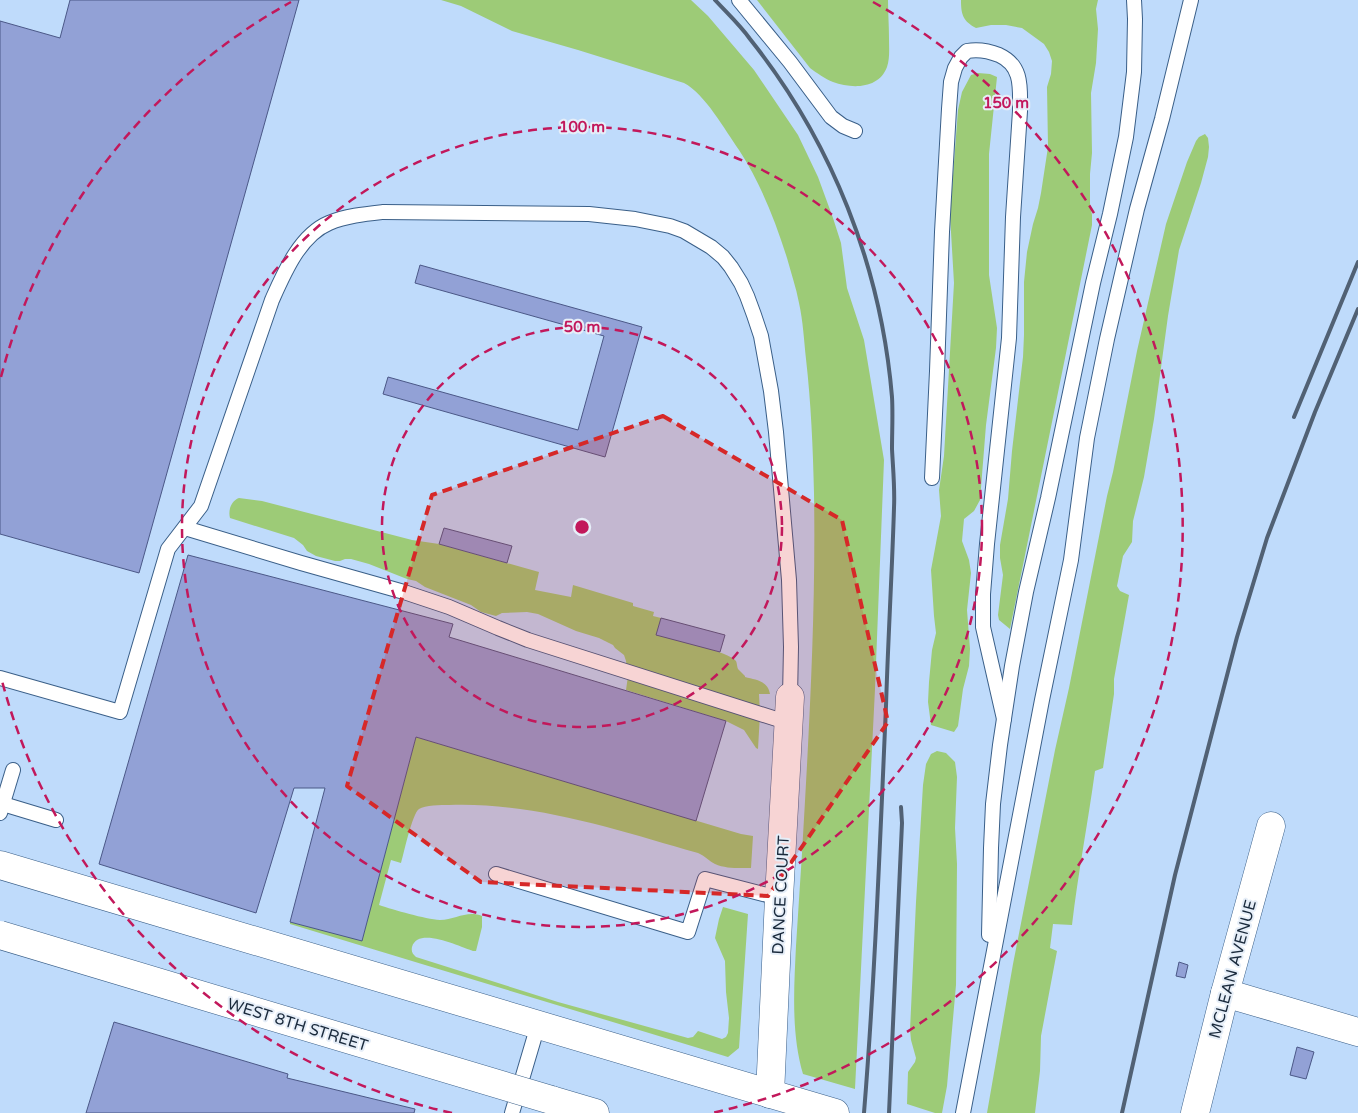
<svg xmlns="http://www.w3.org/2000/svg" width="1358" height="1113" viewBox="0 0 1358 1113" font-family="'Varela Round',sans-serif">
	<rect width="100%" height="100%" fill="#d1e2f5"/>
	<rect fill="#bfdbfb" x="0" y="0" width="1358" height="1113"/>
	<g fill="#9dcb77">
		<path d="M 441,0 L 691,0 L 708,16 L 754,70 L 798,135 L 818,177 L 833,218 L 841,243 L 847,288 L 864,340 L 884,460 L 875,689 L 855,1089 L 803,1074 C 791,1033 794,988 796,946 C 798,915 800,884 802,853 C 809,733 816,613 814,493 C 813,448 811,403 806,359 C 804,340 803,321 799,303 C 796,287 791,273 787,258 C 775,220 761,184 739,150 C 725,130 705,94 684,83 L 578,50 L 512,31 L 461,6 Z"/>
		<path d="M 757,0 L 888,0 C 888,13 889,26 889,39 C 889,48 890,58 887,67 C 879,89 852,89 833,82 C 825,79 817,73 810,68 Z"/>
		<path d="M 961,0 L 1098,0 L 1096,9 L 1098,29 L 1096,63 L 1091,93 L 1092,153 L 1090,174 L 1090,204 L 1092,215 L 1092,225 L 1010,629 L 999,620 L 998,615 L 1003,575 L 1000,558 L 1000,545 L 1008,499 L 1012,451 L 1023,357 L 1024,335 L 1024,282 L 1027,252 L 1033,224 L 1038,208 L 1041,193 L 1048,147 L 1047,87 L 1051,74 L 1052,61 L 1049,52 L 1044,44 L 1022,28 L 1006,25 L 991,25 L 976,28 C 963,21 961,15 961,0 Z"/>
		<path d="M 978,73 L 990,74 L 997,77 L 989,154 L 989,275 L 997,328 L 996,348 L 986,425 L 980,500 L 974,511 L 964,519 L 962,541 L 969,560 L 971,573 L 967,610 L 970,649 L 969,666 L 963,689 L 958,726 L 954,732 L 931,725 L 928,702 L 929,682 L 932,650 L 936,633 L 934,616 L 931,570 L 941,516 L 939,490 L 944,456 L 954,283 L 950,215 L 958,110 L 962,92 L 971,75 Z"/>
		<path d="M 1205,134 L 1208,138 L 1209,147 L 1208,157 L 1201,183 L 1179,250 L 1168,316 L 1154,419 L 1144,477 L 1133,521 L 1132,542 L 1123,556 L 1117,586 L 1120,591 L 1129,595 L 1114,679 L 1114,694 L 1103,768 L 1095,771 C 1088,822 1078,874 1072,925 L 1053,924 L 1050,948 L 1057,951 L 1041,1036 L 1040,1071 L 1035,1113 L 987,1113 L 1013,964 L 1055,750 L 1069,688 L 1107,496 L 1113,472 L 1137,351 L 1166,224 L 1187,162 L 1196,141 L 1199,137 Z"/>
		<path d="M 239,498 L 262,501 L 412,540 L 439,544 L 539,572 L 535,590 L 571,597 L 573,585 L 633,603 L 633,606 L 654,612 L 653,616 L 661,618 L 657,635 C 670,638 730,652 736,661 C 737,663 737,667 738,669 L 745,676 L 745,677 C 757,680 768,681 770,694 L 759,694 L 760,714 L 758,749 L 756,748 L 744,730 L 726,721 L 626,690 L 628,676 L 626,661 L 624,655 L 615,648 L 613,645 L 599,638 L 576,631 L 538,614 L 527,612 L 502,613 L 496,616 L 481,612 L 471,605 L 425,587 L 416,581 L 407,579 L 369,564 L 351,559 L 345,559 L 340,561 L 335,561 L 316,556 L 307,551 L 303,545 L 294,538 L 230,518 C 228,510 231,501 239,498 Z"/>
		<path d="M 416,737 L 741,834 L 753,836 L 751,868 C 740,868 726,869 715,864 C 709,861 705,856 698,853 C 617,830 535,802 449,805 C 441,805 425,805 419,809 C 412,814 404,853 401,863 L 391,860 L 379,905 C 394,910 425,919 440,920 C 455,920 467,910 482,916 L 482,927 L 476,951 L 473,951 C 460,947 418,926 412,947 C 411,952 413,954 416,957 L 558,1002 L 688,1038 L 693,1037 L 698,1031 L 722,1039 L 726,1037 L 728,1033 L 729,1018 L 726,992 L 725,961 L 715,938 L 719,919 L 723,907 L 748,914 L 739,1048 L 728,1057 L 290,924 L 290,922 L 362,940 Z"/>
		<path d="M 937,751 L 946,753 L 955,762 L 957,777 L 955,828 L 957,864 L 956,985 L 947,1086 L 942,1113 L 935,1113 L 907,1104 L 908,1072 L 915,1062 L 916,1058 L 911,1040 L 910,1030 L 916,902 L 923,785 L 926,764 L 931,754 Z"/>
	</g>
	<g fill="#92a1d6" stroke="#4b5887">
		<path d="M 70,0 L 299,0 L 139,573 L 0,534 L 0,21 L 60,38 Z"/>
		<path d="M 420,265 L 642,327 L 605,457 L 383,394 L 388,377 L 578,430 L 604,336 L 415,283 Z"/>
		<path d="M 444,528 L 512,546 L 507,563 L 439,544 Z"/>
		<path d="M 188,555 L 453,624 L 449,637 L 726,721 L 696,821 L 416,737 L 362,941 L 290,922 L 325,788 L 294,788 L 256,913 L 99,864 Z"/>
		<path d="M 661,618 L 725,635 L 720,652 L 656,635 Z"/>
		<path d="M 1179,962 L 1188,965 L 1185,978 L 1176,976 Z"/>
		<path d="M 114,1022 L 288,1074 L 287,1078 L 415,1109 L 414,1113 L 86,1113 Z"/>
		<path d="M 1297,1047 L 1314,1052 L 1306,1079 L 1290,1075 Z"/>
	</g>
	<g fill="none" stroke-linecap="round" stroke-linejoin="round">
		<defs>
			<g id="lane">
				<path d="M 739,0 L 790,62 L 831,117 L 843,126 L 855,131"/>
				<path d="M 932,478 L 937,371 L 942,232 L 949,109 L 951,82 L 955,68 L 961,57 L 967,51 C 978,49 989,51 999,55 C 1023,66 1020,88 1020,111 L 1013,217 L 1009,338 L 987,544 L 983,594 L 983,627 L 1004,719"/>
				<path d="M 185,528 L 301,563 L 404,592 L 449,607 L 498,628 L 528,640 L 789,723"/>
				<path d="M 0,678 L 120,712 L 168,549 L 201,506 L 272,300 C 284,273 300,235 329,223 C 346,216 365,214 383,212 L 589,214 L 635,219 L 670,226 L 684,231 L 711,247 L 723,257 L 731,267 L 741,283 L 747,296 L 754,315 L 761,336 L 771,391 L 776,432 L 789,580 L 791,647 L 790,697"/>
				<path d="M 3,804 L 56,820"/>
				<path d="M 0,813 L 13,770"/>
				<path d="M 496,874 L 688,932 L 705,879 L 779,898"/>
				<path d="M 989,935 L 991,848 L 993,804 L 1000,745 L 1012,666 L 1026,592 L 1048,498 L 1093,283 L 1110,214 L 1126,137 L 1134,72 L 1135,19 L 1134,0"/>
				<path d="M 512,1113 L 538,1025"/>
				<path d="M 963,1113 L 1042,700 L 1071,560 L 1087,438 L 1107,339 L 1137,209 L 1162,119 L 1191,0"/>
			</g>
			<g id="street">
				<path d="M 0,865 L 835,1113"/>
				<path d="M 1225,993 L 1358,1032"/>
				<path d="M 770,1094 L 779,898 L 790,697"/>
				<path d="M 1195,1113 L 1225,993 L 1271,826"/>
			</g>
			<path id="secondary" d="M 551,1100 L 595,1113"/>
		</defs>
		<use href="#lane" stroke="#3a5f88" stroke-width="16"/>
		<use href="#street" stroke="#3a5f88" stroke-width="29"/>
		<use href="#secondary" stroke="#3a5f88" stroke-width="29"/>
		<use href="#lane" stroke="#fff" stroke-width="14"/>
		<use href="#street" stroke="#fff" stroke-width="28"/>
		<use href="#secondary" stroke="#fff" stroke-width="28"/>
		<g stroke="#516174" stroke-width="4">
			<path d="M 715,0 C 727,13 740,25 750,39 C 832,142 881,266 892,397 C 893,414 892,432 892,449 C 893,469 895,488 894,508 C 892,574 888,640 886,706 C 880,841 875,977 864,1113"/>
			<path d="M 1294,417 L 1358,262"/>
			<path d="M 889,1113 L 902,823 L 901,807"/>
			<path d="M 1122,1113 L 1175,875 L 1237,637 L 1267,538 L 1315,412 L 1358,309"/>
		</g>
		<defs>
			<path id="secondary-bridge" d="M 0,935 L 551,1100"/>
		</defs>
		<use href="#secondary-bridge" stroke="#3a5f88" stroke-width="29" stroke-linecap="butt"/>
		<use href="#secondary-bridge" stroke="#fff" stroke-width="28"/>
	</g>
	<path fill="#d62828" fill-opacity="0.2" stroke="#d62828" stroke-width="4" stroke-dasharray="10 6" stroke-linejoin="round" d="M 663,416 L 842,520 L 888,722 L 768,896 L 481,882 L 347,786 L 432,495 Z"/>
	<g fill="none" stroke="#c2185b" stroke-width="2.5" stroke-dasharray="9 6">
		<circle cx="582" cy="527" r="200"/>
		<circle cx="582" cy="527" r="400"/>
		<path d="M452 1113A600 600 0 0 1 1 677M1 377A600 600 0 0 1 291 2M873 2A600 600 0 0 1 712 1113"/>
	</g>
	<g text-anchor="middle" stroke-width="4" stroke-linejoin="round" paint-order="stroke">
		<g font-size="16" fill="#1a2a3c" stroke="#e6eef8">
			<text transform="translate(780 895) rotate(-87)" y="6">DANCE COURT</text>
			<text transform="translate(1232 969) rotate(-75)" y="6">MCLEAN AVENUE</text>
			<text transform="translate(298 1024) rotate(17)" y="6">WEST 8TH STREET</text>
		</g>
	</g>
	<circle cx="582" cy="527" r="8" fill="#c2185b" stroke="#e6eef8" stroke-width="2.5"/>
	<g font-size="15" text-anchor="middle" font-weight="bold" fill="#c2185b" stroke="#e6eef8" stroke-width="4" stroke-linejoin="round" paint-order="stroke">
		<text x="1006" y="108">150 m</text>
		<text x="582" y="132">100 m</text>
		<text x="582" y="332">50 m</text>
	</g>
</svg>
